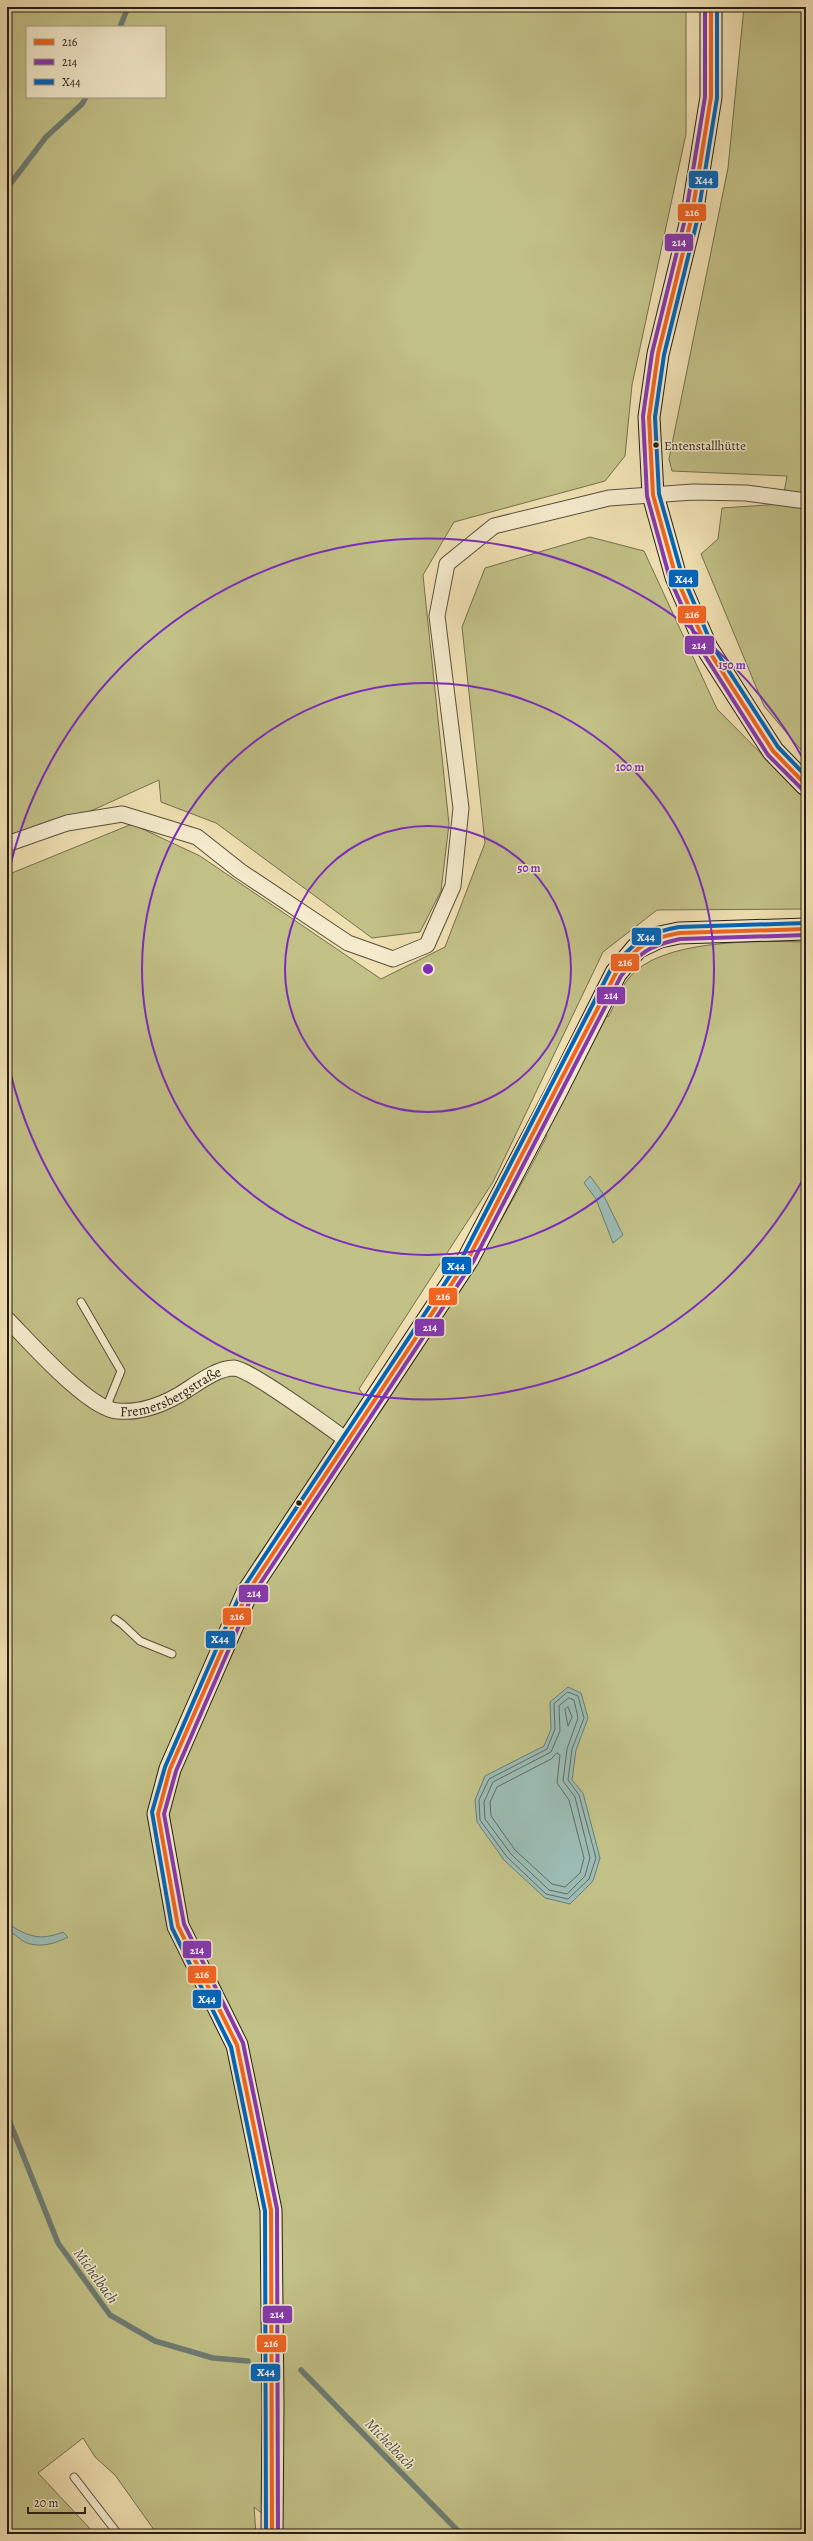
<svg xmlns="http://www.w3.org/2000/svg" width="813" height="2541" viewBox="0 0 813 2541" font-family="Alegreya,serif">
	<rect width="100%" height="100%" fill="#f0e1b3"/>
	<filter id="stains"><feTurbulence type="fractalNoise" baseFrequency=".005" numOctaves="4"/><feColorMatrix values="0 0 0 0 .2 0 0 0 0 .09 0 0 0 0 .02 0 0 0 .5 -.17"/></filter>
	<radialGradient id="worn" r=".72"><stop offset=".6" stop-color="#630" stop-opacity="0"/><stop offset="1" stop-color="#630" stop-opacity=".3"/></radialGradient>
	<g fill="#c2c187" stroke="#746f4e" fill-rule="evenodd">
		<path d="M 7,7 L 686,7 L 686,134 L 632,385 L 625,456 L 605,481 L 454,522 L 423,575 L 449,824 L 441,891 L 420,932 L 372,938 L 216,823 L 161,802 L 159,780 L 7,849 ZM 27,27 L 165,27 L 165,97 L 27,97 Z"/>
		<path d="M 744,7 L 806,7 L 806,756 L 764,706 L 701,554 L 718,539 L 722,508 L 782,504 L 787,476 L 672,471 L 669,459 L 728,168 Z"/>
		<path d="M 590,537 L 644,551 L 717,709 L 806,799 L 806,909 L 657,910 L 603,952 L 493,1182 L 359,1389 L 379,1414 C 438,1324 498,1232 547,1136 L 545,1132 L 605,1013 L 608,1017 C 615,1005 620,989 628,979 C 659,938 759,941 806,942 L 806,2534 L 287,2534 L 254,2507 L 256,2534 L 157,2534 L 115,2475 L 95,2457 L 83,2438 L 38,2473 L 95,2534 L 7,2534 L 7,875 L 132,824 L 200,856 L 381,979 L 445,947 L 485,843 L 462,627 L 485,568 Z"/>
	</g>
	<g fill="#9cbcb4" stroke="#6d7c74">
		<path d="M 590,1176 L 602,1192 L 623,1235 L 613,1243 L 596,1199 L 584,1183 Z"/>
		<path d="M 568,1687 L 581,1693 L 588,1718 L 576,1750 L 572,1780 L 583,1793 L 600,1858 L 593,1881 L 570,1904 L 545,1898 L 504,1860 L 477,1822 L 475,1800 L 485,1776 L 544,1746 L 551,1729 L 550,1702 Z"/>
		<path d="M 7,1923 C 28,1937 40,1941 63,1932 L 68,1937 C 55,1944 37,1949 23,1941 C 17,1937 15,1933 7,1932 Z"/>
	</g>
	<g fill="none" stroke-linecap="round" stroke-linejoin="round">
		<g stroke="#616c64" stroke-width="1">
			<path d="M 568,1692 L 578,1696 L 584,1718 L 572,1749 L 568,1780 L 579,1795 L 596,1858 L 589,1879 L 568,1899 L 546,1894 L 507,1857 L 480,1820 L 479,1800 L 489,1779 L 547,1749 L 555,1729 L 554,1704 Z"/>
			<path d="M 569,1698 L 574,1700 L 578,1718 L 567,1749 L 563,1781 L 575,1797 L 590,1858 L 585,1876 L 567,1894 L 549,1890 L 511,1854 L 485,1819 L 484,1802 L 493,1782 L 551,1752 L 560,1731 L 559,1706 Z"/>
			<path d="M 568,1707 L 572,1717 L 568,1726 L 565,1710 Z"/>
			<path d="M 557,1753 L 560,1755 L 557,1783 L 569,1800 L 584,1858 L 580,1873 L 565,1887 L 552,1884 L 515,1850 L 491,1816 L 490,1802 L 497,1787 L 551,1759 Z"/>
		</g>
		<g stroke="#6d7c74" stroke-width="5.5">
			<path d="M 120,27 L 128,7"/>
			<path d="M 7,188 L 46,137 L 82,104 L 86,97"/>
			<path d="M 7,2115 L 58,2243 L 110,2315 L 155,2341 L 213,2358 L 248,2361"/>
			<path d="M 301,2370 L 461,2534"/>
		</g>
		<defs>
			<g id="lane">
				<path d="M 81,1302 L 121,1371 L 106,1408"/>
				<path d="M 115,1619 L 122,1624 L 140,1641 L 172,1654"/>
				<path d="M 74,2477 L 118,2534"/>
			</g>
			<g id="street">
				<path d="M 7,844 L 67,823 L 122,814 L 197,837 L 240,871 L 348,943 L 393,959 L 427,945 L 453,886 L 461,808 L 437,616 L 447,564 L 494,526 L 609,498 L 693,492 L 746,493 L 806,501"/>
				<path id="s1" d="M 7,1319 C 28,1340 88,1409 117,1411 C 138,1413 159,1406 177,1396 C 193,1387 215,1368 234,1368 C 250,1369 330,1428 348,1441"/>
			</g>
			<g id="secondary">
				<path d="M 711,7 L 711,97 L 691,220 L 658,354 L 649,417 L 653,495 L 676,577 L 707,648 L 773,751 L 806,785"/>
				<path d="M 272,2534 L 273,2404 L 271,2210 L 237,2045 L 178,1926 L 158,1814 L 170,1769 L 247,1593 L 468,1259 L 555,1094 L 616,973 L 637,948 L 660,937 L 679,933 L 806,929"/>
			</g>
		</defs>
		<use href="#lane" stroke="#584e3c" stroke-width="9"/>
		<use href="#street" stroke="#584e3c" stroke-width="17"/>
		<use href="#secondary" stroke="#261d15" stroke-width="23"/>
		<use href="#lane" stroke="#f5ecce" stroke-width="7"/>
		<use href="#street" stroke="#f5ecce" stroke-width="15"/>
		<use href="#secondary" stroke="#f5ecce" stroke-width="21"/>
		<defs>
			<g id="bus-1">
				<path d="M 711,7 L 711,97 L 691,220 L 658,354 L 649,417 L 653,495 L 676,577 L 707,648 L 773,751 L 806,785"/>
				<path d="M 272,2534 L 271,2210 L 237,2045 L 178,1926 L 158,1814 L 170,1769 L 247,1593 L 468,1259 L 616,973 C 638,946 644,940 679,933 L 806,929"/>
			</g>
			<g id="bus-2">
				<path d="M 705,7 L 705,97 L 685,219 L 652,353 L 643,416 L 647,496 L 670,579 L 702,651 L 768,755 L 802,789"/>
				<path d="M 278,2534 L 277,2209 L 243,2043 L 184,1924 L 164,1814 L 176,1771 L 252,1596 L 473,1262 L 621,976 C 641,952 648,946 680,939 L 806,935"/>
			</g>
			<g id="bus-3">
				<path d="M 717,7 L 717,98 L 697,221 L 664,355 L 655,417 L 659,494 L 682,575 L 712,645 L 778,747 L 806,776"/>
				<path d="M 266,2534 L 265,2211 L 231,2047 L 172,1928 L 152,1812 L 165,1767 L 242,1590 L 463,1256 L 611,969 C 634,943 643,933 679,927 L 806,923"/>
			</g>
		</defs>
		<use href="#bus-1" stroke="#f5ecce" stroke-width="7"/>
		<use href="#bus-2" stroke="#f5ecce" stroke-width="7"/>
		<use href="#bus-3" stroke="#f5ecce" stroke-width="7"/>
		<use href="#bus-1" stroke="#f26522" stroke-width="4"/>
		<use href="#bus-2" stroke="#8638b0" stroke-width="4"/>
		<use href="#bus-3" stroke="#0065bd" stroke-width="4"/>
	</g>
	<g fill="none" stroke="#7b2cbf" stroke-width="2">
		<circle cx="428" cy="969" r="143"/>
		<circle cx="428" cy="969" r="286"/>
		<path d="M806 1174A430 430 0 0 1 7 1058M7 880A430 430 0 0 1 806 764"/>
	</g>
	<g fill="#261d15" stroke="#f5ecce" stroke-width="1.5">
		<circle cx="656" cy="445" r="3.5"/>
		<circle cx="299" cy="1503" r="3.5"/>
	</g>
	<g text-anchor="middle" stroke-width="3" stroke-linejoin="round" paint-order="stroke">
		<g font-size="13" fill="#261d15" stroke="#f5ecce" text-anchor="start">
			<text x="664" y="450">Entenstallhütte</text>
		</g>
		<g font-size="14" fill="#261d15" stroke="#f5ecce">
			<text dy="5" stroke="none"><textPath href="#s1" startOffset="203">Fremersbergstraße</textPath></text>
		</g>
		<g font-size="15" font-style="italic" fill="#494d45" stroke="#f5ecce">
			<text transform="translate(96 2276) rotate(54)" y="5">Michelbach</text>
			<text transform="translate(390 2444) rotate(46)" y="5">Michelbach</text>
		</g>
	</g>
	<circle cx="428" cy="969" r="6" fill="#7b2cbf" stroke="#f5ecce" stroke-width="2"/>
	<g font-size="12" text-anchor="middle" font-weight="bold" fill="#7b2cbf" stroke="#f5ecce" stroke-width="3" stroke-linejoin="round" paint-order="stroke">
		<text x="732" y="669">150 m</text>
		<text x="630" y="771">100 m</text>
		<text x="529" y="872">50 m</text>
	</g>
	<g stroke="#f5ecce" stroke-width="1.5">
		<rect x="688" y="170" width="31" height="19" rx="4" fill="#0065bd"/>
		<rect x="677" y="203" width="30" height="19" rx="4" fill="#f26522"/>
		<rect x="664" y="233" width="30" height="19" rx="4" fill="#8638b0"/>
		<rect x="668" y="569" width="31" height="19" rx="4" fill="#0065bd"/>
		<rect x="677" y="605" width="30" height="19" rx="4" fill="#f26522"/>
		<rect x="684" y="635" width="31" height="20" rx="4" fill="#8638b0"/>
		<rect x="631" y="927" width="31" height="19" rx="4" fill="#0065bd"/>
		<rect x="610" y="953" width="30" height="19" rx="4" fill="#f26522"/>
		<rect x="596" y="986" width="30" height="19" rx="4" fill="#8638b0"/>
		<rect x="441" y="1256" width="31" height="19" rx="4" fill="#0065bd"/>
		<rect x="428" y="1287" width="30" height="19" rx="4" fill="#f26522"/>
		<rect x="414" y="1318" width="31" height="19" rx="4" fill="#8638b0"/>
		<rect x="238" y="1584" width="31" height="19" rx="4" fill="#8638b0"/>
		<rect x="222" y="1607" width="30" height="19" rx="4" fill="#f26522"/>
		<rect x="205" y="1630" width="31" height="19" rx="4" fill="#0065bd"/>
		<rect x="182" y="1940" width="30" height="19" rx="4" fill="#8638b0"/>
		<rect x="187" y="1965" width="30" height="19" rx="4" fill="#f26522"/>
		<rect x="192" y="1989" width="30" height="20" rx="4" fill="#0065bd"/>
		<rect x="262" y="2305" width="31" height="19" rx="4" fill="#8638b0"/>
		<rect x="256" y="2334" width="31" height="19" rx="4" fill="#f26522"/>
		<rect x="250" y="2363" width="31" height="19" rx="4" fill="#0065bd"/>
	</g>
	<g font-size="11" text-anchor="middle" font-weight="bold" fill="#fff">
		<text x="704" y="184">X44</text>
		<text x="692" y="216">216</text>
		<text x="679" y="246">214</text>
		<text x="684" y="583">X44</text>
		<text x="692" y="618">216</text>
		<text x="699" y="649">214</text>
		<text x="646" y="941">X44</text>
		<text x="625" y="966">216</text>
		<text x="611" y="999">214</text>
		<text x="456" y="1270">X44</text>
		<text x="443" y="1300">216</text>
		<text x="430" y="1331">214</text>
		<text x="254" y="1597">214</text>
		<text x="237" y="1620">216</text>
		<text x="220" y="1643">X44</text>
		<text x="197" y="1954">214</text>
		<text x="202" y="1978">216</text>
		<text x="207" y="2003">X44</text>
		<text x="277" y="2318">214</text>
		<text x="271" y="2347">216</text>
		<text x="266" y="2376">X44</text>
	</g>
	<rect width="813" height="2541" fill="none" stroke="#f0e1b3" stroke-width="24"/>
	<rect x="8" y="8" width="797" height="2525" fill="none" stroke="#261d15" stroke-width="2"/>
	<rect x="12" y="12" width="789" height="2517" fill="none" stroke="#261d15"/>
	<rect x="26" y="26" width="140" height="72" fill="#f5ecce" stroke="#a29984"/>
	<rect x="34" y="39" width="20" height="6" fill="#f26522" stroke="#a29984"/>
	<text x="62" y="46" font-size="12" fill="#261d15">216</text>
	<rect x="34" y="59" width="20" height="6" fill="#8638b0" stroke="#a29984"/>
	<text x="62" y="66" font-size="12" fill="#261d15">214</text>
	<rect x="34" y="79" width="20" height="6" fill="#0065bd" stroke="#a29984"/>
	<text x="62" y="86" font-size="12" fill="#261d15">X44</text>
	<path d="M28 2507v6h57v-6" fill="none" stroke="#261d15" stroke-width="2"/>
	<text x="34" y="2507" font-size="12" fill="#261d15" stroke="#f5ecce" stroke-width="3" paint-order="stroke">20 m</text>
	<rect width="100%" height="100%" filter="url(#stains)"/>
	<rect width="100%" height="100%" fill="url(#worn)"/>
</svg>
